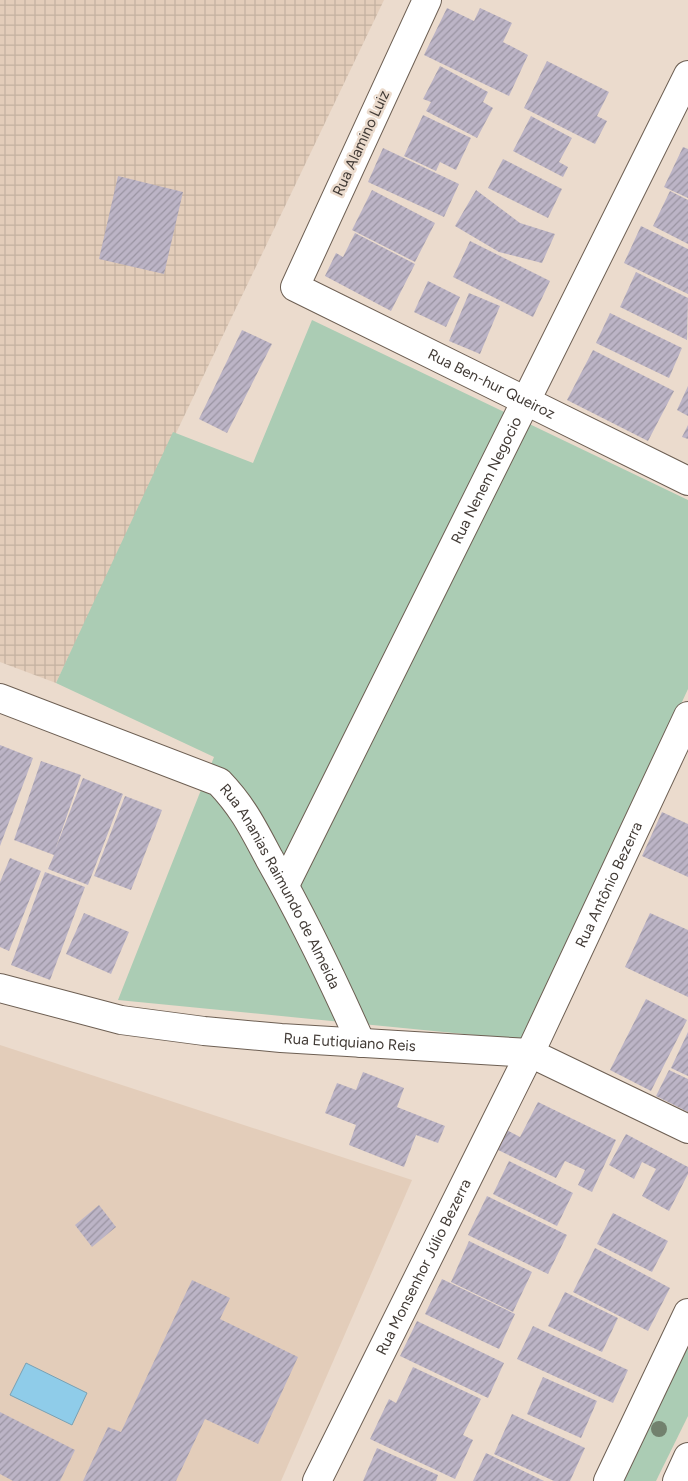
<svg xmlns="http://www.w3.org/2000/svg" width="688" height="1481" viewBox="0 0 688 1481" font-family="Figtree,sans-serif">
	<defs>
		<pattern id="industrial-grid" width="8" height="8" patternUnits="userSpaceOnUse" patternTransform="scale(1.25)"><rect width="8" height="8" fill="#e3cdba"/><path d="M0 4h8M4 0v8" fill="none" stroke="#c4b1a0"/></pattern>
		<pattern id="building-hatch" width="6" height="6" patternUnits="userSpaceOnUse" patternTransform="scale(1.25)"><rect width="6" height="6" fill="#bcb4c6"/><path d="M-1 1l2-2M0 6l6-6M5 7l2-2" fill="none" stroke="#9a94a2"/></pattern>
	</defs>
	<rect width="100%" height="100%" fill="#ebdbcd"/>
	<path fill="#e3cdba" d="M 0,1045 L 412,1180 L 281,1481 L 0,1481 Z"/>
	<path fill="url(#industrial-grid)" d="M 0,0 L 384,0 L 56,683 L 0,662 Z"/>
	<g fill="#abccb4">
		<path d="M 312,320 L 688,500 L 688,689 L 525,1040 L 118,1000 L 214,757 L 56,683 L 173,432 L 253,463 Z"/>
		<path d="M 688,1344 L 688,1416 L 656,1481 L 622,1481 Z"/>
	</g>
	<path fill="#8fcce9" stroke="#78a0b3" d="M 26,1363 L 87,1393 L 72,1425 L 10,1395 Z"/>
	<g fill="url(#building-hatch)">
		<path d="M 447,8 L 474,21 L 480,8 L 512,23 L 503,42 L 528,55 L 509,96 L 424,55 Z"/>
		<path d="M 547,61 L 609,92 L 597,116 L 607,121 L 595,144 L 524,108 Z"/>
		<path d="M 440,66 L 488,92 L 483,102 L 493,108 L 477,138 L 426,111 L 431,102 L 423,99 Z"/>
		<path d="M 423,115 L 471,138 L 456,170 L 440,162 L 436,171 L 404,156 Z"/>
		<path d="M 531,116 L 572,138 L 559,162 L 568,167 L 563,177 L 513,151 Z"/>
		<path d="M 683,147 L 688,149 L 688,198 L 664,187 Z"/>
		<path d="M 383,148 L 459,184 L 444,217 L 368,182 Z"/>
		<path d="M 503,159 L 562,189 L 548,218 L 488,188 Z"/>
		<path d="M 118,176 L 183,192 L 164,274 L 99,259 Z"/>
		<path d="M 372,190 L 435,223 L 415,262 L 352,230 Z"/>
		<path d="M 476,190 L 520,223 L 555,234 L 542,263 L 499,252 L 455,226 Z"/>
		<path d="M 670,191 L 688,200 L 688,244 L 653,226 Z"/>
		<path d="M 641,226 L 688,249 L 688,294 L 624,263 Z"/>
		<path d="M 355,233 L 415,264 L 391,311 L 325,276 L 336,253 L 343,257 Z"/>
		<path d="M 470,241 L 550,281 L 533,317 L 453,277 Z"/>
		<path d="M 636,272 L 688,298 L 687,340 L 620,307 Z"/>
		<path d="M 428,281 L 460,297 L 446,327 L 414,312 Z"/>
		<path d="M 469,293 L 500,306 L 480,354 L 449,341 Z"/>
		<path d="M 610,313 L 682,348 L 669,378 L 596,343 Z"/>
		<path d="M 242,330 L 272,344 L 227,433 L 199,419 Z"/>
		<path d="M 593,350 L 674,391 L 648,441 L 567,400 Z"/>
		<path d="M 688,386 L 688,416 L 677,410 Z"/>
		<path d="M 688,425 L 688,439 L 682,437 Z"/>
		<path d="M 0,745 L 33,758 L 0,846 Z"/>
		<path d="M 41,761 L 81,775 L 55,850 L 83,778 L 123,794 L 88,885 L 48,869 L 54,855 L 14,840 Z"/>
		<path d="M 125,796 L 162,810 L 131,890 L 94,876 Z"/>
		<path d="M 662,812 L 688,824 L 688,877 L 642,856 Z"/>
		<path d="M 10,858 L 41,871 L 9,951 L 0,947 L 0,882 Z"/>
		<path d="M 45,872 L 85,887 L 50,980 L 11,965 Z"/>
		<path d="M 84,913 L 129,932 L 111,974 L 66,954 Z"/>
		<path d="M 650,913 L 688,930 L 688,997 L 625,967 Z"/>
		<path d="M 646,999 L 687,1020 L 651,1091 L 610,1070 Z"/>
		<path d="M 688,1032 L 688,1076 L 671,1068 Z"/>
		<path d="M 669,1070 L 688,1079 L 688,1112 L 656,1096 Z"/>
		<path d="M 363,1072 L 404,1088 L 397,1107 L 445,1126 L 438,1143 L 416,1135 L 404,1167 L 349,1145 L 356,1125 L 325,1113 L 337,1083 L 356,1090 Z"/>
		<path d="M 538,1102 L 616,1140 L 592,1192 L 578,1185 L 585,1170 L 565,1161 L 556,1178 L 492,1147 L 501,1127 L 520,1137 Z"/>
		<path d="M 626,1134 L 688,1167 L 688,1174 L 669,1211 L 642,1196 L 656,1169 L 642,1162 L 634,1179 L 609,1165 Z"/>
		<path d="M 509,1161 L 573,1193 L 557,1226 L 493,1194 Z"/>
		<path d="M 487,1196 L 567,1235 L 548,1274 L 468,1235 Z"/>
		<path d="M 99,1205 L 116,1227 L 92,1247 L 75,1225 Z"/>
		<path d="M 613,1213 L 668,1241 L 652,1272 L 597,1244 Z"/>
		<path d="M 469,1241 L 532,1272 L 513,1312 L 451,1282 Z"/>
		<path d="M 595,1248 L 670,1288 L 648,1331 L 573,1292 Z"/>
		<path d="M 442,1279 L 515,1314 L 499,1349 L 425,1314 Z"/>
		<path d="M 192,1280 L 230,1298 L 220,1319 L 298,1357 L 258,1444 L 205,1419 L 176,1481 L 83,1481 L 108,1427 L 121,1432 Z"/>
		<path d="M 565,1292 L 618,1318 L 602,1352 L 548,1326 Z"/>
		<path d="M 417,1321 L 504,1363 L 488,1398 L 400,1356 Z"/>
		<path d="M 533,1326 L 628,1370 L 613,1403 L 517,1359 Z"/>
		<path d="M 413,1367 L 481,1399 L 463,1435 L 473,1440 L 455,1479 L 370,1439 L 389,1399 L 396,1403 Z"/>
		<path d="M 543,1377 L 597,1401 L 581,1438 L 527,1414 Z"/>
		<path d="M 0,1412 L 75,1450 L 60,1481 L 13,1481 L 0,1474 Z"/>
		<path d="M 512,1414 L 585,1448 L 570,1481 L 554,1481 L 494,1454 Z"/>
		<path d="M 377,1448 L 438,1475 L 436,1481 L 363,1481 Z"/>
		<path d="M 486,1453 L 544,1481 L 473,1481 Z"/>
	</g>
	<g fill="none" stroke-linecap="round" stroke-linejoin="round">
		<defs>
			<g id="minor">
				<path id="s1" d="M 427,0 L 295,287 L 688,481"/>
				<path id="s2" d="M 0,698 L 219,782 C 243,807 253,828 269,858 C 303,918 333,980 361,1043"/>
				<path id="s3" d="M 285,885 L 688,75"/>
				<path id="s4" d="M 0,988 L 121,1020 L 204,1031 L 281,1038 L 530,1053 L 688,1129"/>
				<path id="s5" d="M 317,1481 L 530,1053 L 688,716"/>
				<path d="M 608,1481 L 688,1313"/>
				<path d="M 677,1481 L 688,1457"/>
			</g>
		</defs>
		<use href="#minor" stroke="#6d5f53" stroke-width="30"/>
		<use href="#minor" stroke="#fff" stroke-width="28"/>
	</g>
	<circle fill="#72816e" cx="659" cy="1429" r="8"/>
	<g text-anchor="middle" stroke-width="5" stroke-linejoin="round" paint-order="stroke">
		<g font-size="15" fill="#423b36" stroke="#ebdbcd">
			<text transform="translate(361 143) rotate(-65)" y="5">Rua Alamino Luiz</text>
			<text dy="5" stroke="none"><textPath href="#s1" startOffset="535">Rua Ben-hur Queiroz</textPath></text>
			<text dy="5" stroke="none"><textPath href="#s3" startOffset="452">Rua Nenem Negocio</textPath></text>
			<text dy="5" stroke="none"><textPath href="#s5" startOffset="664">Rua Antônio Bezerra</textPath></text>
			<text dy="5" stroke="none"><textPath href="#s2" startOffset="356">Rua Ananias Raimundo de Almeida</textPath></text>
			<text dy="5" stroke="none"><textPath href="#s4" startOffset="355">Rua Eutiquiano Reis</textPath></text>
			<text dy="5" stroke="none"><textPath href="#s5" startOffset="239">Rua Monsenhor Júlio Bezerra</textPath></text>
		</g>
	</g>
</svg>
